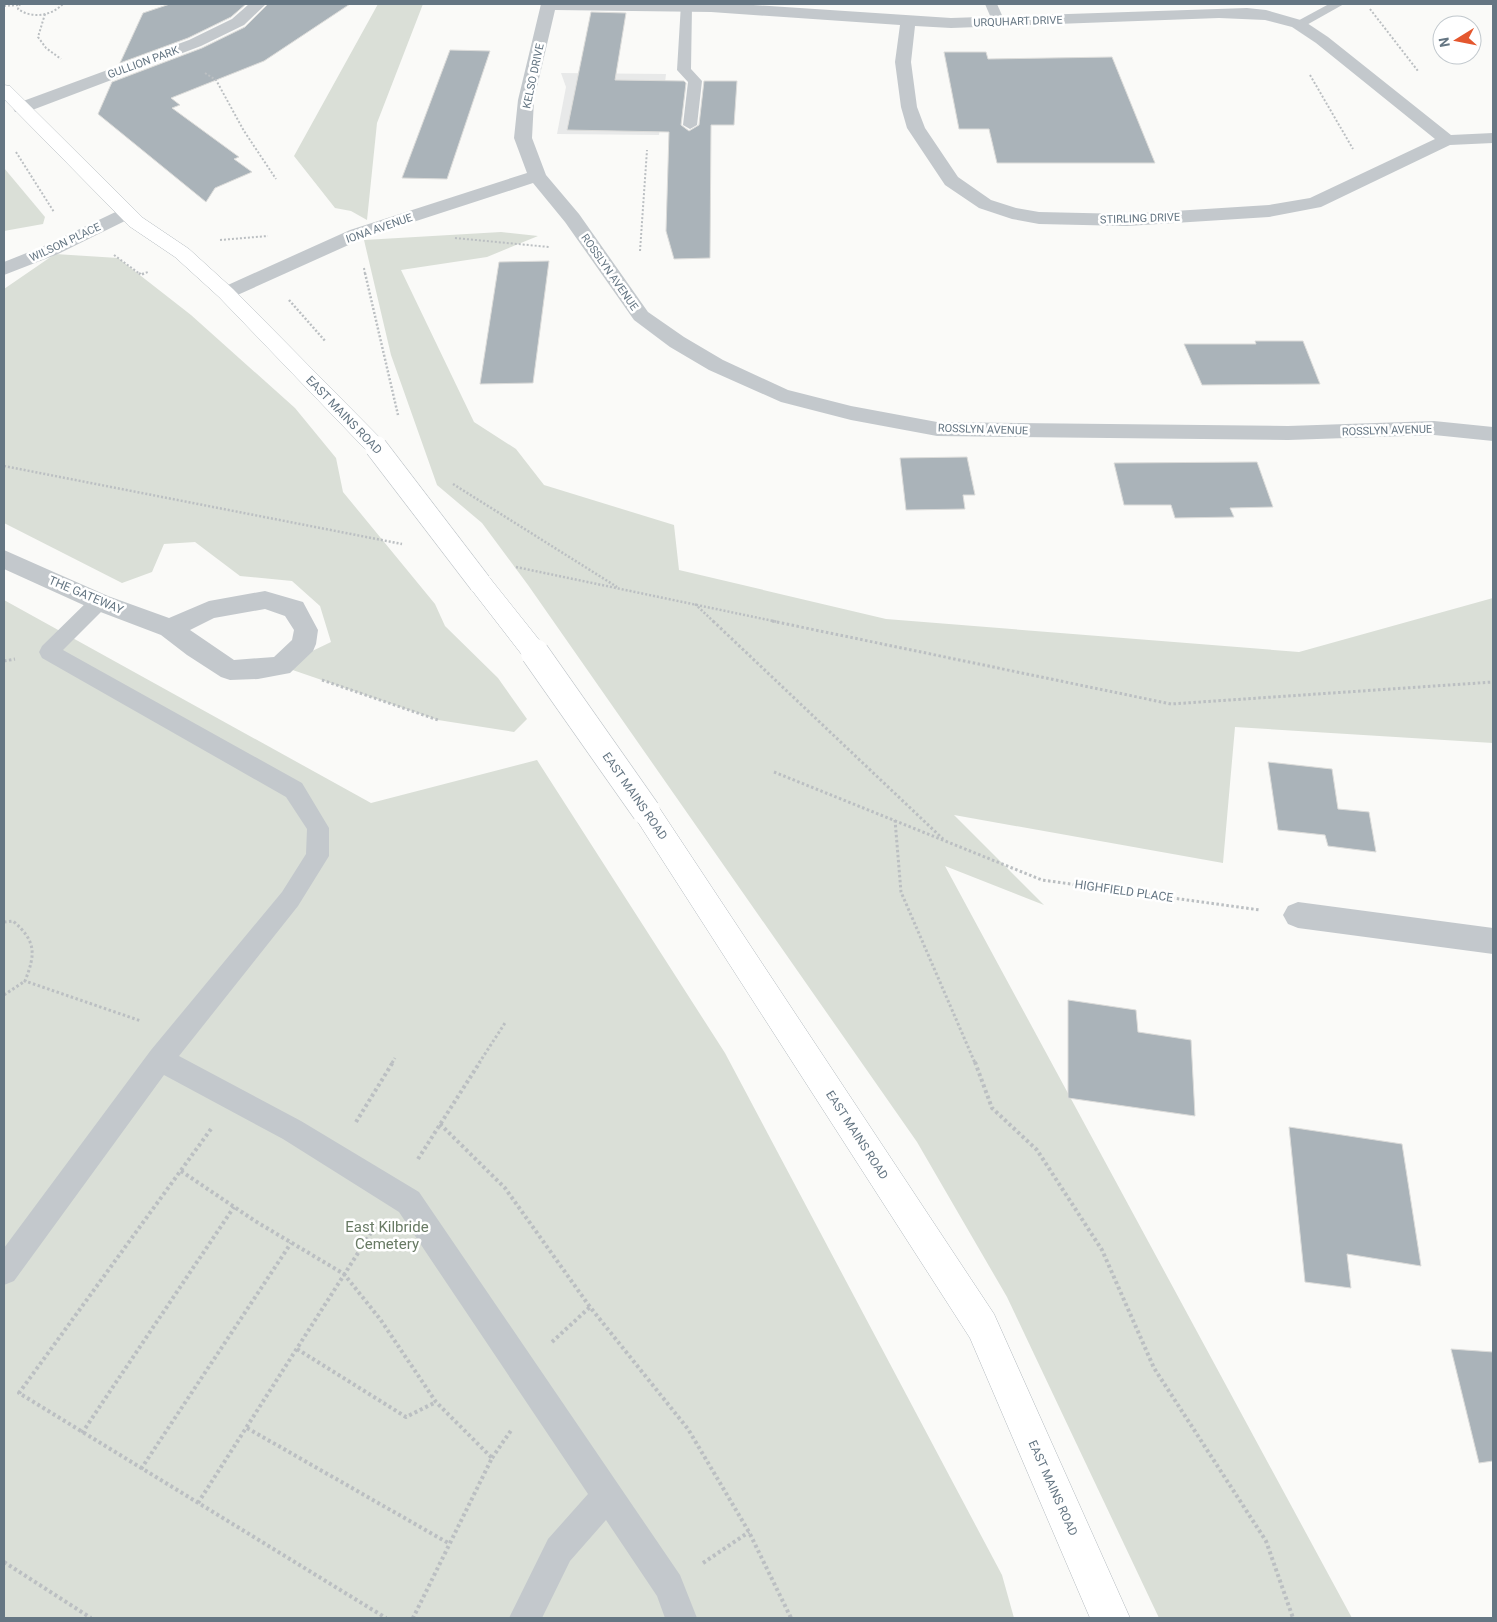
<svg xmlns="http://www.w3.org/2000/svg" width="1497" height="1622" viewBox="0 0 1497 1622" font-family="Roboto,sans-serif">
	<rect width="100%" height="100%" fill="#fafaf8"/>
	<path fill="#e8e9e9" d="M 561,73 L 666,74 L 659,135 L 557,134 L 566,87 Z"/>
	<g fill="#dadfd7">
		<path d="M 378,4 L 423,4 L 377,123 L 367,220 L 351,211 L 335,208 L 294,156 Z"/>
		<path d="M 4,168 L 45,217 L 43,224 L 4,231 Z"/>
		<path d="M 501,232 L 538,236 L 487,257 L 401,270 L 474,422 L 516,449 L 544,485 L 674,525 L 679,570 L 886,619 L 1299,652 L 1493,598 L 1493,743 L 1235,727 L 1223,863 L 954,815 L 1044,905 L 945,866 L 1352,1618 L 1159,1618 L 1007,1297 L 917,1142 L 528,585 L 482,523 L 437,485 L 391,355 L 364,240 Z"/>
		<path d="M 55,254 L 118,258 L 191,315 L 295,408 L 336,458 L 343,492 L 435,604 L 445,626 L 498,678 L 527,719 L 514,732 L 438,720 L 281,666 L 331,642 L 320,606 L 292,581 L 240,576 L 195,542 L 164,544 L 152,572 L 122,583 L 4,523 L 4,289 Z"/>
		<path d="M 4,600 L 371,803 L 537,760 L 725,1053 L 1002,1575 L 1014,1618 L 4,1618 Z"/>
	</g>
	<g fill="#aab3b9" stroke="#dcdcda">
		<path d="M 170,4 L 246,4 L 231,17 L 188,38 L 120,63 L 143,13 Z"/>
		<path d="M 268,4 L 350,4 L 264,61 L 171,98 L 180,105 L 172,108 L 239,157 L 234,159 L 252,172 L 215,188 L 206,202 L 98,114 L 112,82 L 202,48 L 245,27 Z"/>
		<path d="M 591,12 L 626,13 L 615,80 L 684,81 L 686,83 L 681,125 L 689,131 L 699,125 L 704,81 L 737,81 L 734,125 L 711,125 L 710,258 L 674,259 L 666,231 L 669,132 L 567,130 Z"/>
		<path d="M 450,50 L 490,51 L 447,179 L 402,178 Z"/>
		<path d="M 944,52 L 986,52 L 988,59 L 1112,57 L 1155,163 L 997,163 L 989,129 L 959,129 Z"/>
		<path d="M 549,261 L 533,383 L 480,384 L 499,262 Z"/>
		<path d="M 1255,341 L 1303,341 L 1320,384 L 1202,385 L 1184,344 L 1256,344 Z"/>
		<path d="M 967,457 L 975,495 L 963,495 L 965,509 L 906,510 L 900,458 Z"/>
		<path d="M 1257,462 L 1273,507 L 1230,508 L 1234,517 L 1175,518 L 1171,505 L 1124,505 L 1114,463 Z"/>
		<path d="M 1268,762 L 1332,769 L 1338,809 L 1369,812 L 1376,852 L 1328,846 L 1325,835 L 1278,830 Z"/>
		<path d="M 1068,1000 L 1136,1010 L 1138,1032 L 1191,1040 L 1195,1116 L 1068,1098 Z"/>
		<path d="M 1289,1127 L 1402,1144 L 1421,1266 L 1347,1254 L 1351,1288 L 1305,1282 Z"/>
		<path d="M 1451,1349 L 1493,1352 L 1493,1461 L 1479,1463 Z"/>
	</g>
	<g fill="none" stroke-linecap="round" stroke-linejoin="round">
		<defs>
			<g id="secondary">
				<path d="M 4,85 L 10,86 L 143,218 L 189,249 L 233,289 L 384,442 L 387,447 L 384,452 L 376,454 L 368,452 L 219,297 L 175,257 L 129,226 L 4,99 Z"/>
				<path d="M 480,574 L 489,577 L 544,646 L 548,653 L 544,660 L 535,663 L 526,660 L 471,589 L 468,583 L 471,577 Z"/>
				<path d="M 646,799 L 656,803 L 994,1314 L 1130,1618 L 1090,1618 L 970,1338 L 636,819 L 632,811 L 636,803 Z"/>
			</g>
		</defs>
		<use href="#secondary" stroke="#b3babf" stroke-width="1"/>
		<g stroke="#bbbfc2" stroke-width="2" stroke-dasharray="2 2" stroke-linecap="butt">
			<path d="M 20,4 L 18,9 C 32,19 51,16 63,4"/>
			<path d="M 4,6 L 19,5"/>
			<path d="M 1370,9 L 1418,71"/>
			<path d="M 45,14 L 38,37 L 46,48 L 61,59"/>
			<path d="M 205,73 L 216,80 L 244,131 L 276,179"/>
			<path d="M 1310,75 L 1353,149"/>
			<path d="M 16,152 L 54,212"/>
			<path d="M 455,238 L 549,247"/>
			<path d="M 220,240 L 268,236"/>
			<path d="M 640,251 L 647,150"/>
			<path d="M 114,255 L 140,274"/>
			<path d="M 364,268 L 365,274"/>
			<path d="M 142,274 L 148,272"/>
		</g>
		<g stroke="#bbbfc2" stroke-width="2.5" stroke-dasharray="2 2" stroke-linecap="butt">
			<path d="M 139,273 L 141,275 L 145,273"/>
			<path d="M 365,273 L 398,415"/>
			<path d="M 289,300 L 326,342"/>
			<path d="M 4,466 L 402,544"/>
			<path d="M 453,484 L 617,587"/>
			<path d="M 516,567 L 778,622"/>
			<path d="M 695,604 L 714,622"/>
		</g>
		<g stroke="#bbbfc2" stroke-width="3" stroke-dasharray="2.5 2.5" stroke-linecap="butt">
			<path d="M 713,621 L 943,839"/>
			<path d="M 772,621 L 1171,704 L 1493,682"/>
			<path d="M 4,661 L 15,659"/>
			<path d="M 322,680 L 438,720"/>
			<path d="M 774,772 L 1042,880 L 1260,910"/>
			<path d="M 895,820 L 901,892 L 975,1063"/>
			<path d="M 4,922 L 13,921 C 36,941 36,953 25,981 L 141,1021"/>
			<path d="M 4,995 L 25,981"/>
			<path d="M 392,1063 L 395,1058"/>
			<path d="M 479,1063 L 505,1023"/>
		</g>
		<g stroke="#bbbfc2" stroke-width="4" stroke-dasharray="3 3" stroke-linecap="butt">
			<path d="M 975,1062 L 992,1108 L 1037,1150 L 1102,1250 L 1154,1368 L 1266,1541 L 1293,1618"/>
			<path d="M 356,1122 L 393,1062"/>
			<path d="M 440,1124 L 505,1188 L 590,1307 L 688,1429 L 749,1532 L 791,1618"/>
			<path d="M 211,1129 L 19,1393 L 386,1618"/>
			<path d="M 418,1159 L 480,1062"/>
			<path d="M 181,1171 L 255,1221 L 344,1274 L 380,1319 L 436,1402 L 492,1458 L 413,1618"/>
			<path d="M 552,1342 L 590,1307"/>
			<path d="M 297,1349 L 406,1417 L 436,1402"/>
			<path d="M 247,1428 L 450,1544"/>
			<path d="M 82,1433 L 234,1207"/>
			<path d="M 492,1458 L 512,1429"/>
			<path d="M 141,1469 L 291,1243"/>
			<path d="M 198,1503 L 374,1228"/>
			<path d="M 4,1562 L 91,1618"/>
			<path d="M 703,1563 L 749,1532"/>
		</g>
		<g fill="#c3c8cc" fill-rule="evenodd">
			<path d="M 681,4 L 691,4 L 692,6 L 691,69 L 702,81 L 697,125 L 690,129 L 683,125 L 688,82 L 677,70 Z"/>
			<path d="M 985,4 L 997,4 L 1005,22 L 1004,25 L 994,25 Z"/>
			<path d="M 1329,4 L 1344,4 L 1303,27 L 1293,27 L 1292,24 Z"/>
			<path d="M 99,595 L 106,597 L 109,602 L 106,607 L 63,650 L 302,783 L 329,828 L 329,856 L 298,906 L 179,1056 L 301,1121 L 419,1192 L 680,1575 L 697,1618 L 665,1618 L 657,1596 L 606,1520 L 570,1561 L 542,1618 L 509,1618 L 548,1539 L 588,1494 L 399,1212 L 283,1139 L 164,1075 L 14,1281 L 4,1285 L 4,1248 L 151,1050 L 282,892 L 306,854 L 307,829 L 286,797 L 42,658 L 39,652 L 42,646 L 92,597 Z"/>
		</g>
		<g fill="#c3c8cc" fill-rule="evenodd">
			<path d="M 249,4 L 266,4 L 244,25 L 201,46 L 27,112 L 15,112 L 13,108 L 15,104 L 189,40 L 232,19 Z"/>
			<path d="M 541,4 L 739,4 L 951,18 L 1247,8 L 1266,10 L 1304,21 L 1328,37 L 1451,135 L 1493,133 L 1493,143 L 1450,145 L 1321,207 L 1269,217 L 1127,226 L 1039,224 L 1012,219 L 979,208 L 945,185 L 907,128 L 901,107 L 895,62 L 900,25 L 711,12 L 555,10 L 534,100 L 532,138 L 546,175 L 579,214 L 648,312 L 684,337 L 723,360 L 788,390 L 851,406 L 937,422 L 1288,426 L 1434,421 L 1493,427 L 1493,441 L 1434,435 L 1288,440 L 937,436 L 851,420 L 781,402 L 709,370 L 670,347 L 634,320 L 565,222 L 533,183 L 364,238 L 233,297 L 226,299 L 219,297 L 216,293 L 219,289 L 350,230 L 527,173 L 514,138 L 518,100 ZM 1219,18 L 1265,20 L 1292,27 L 1316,43 L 1435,139 L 1310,198 L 1269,205 L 1127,214 L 1039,212 L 1016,208 L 991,200 L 958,177 L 925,128 L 917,107 L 911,62 L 915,26 L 951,28 Z"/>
			<path d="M 126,207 L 133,209 L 135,213 L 133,217 L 58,254 L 4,275 L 4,262 L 44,246 Z"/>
			<path d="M 4,550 L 108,596 L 169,618 L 209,601 L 265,591 L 303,602 L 318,630 L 316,644 L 313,651 L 290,673 L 258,679 L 230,680 L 221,677 L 187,655 L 161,635 L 90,608 L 4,569 ZM 265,609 L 285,616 L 294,630 L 292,640 L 274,657 L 234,660 L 190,630 L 214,618 Z"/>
			<path d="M 1298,902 L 1493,928 L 1493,954 L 1298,928 L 1288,924 L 1283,915 L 1288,906 Z"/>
		</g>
		<use href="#secondary" fill="#fff" fill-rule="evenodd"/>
		<defs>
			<path id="secondary-bridge-far1" d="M 376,447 L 480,583"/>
			<path id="secondary-bridge" d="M 535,653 L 646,811"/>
		</defs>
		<use href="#secondary-bridge-far1" stroke="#b3babf" stroke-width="23" stroke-linecap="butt"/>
		<use href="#secondary-bridge" stroke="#b3babf" stroke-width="29" stroke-linecap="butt"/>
		<use href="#secondary-bridge-far1" stroke="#fff" stroke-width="22"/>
		<use href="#secondary-bridge" stroke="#fff" stroke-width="28"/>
	</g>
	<g text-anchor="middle" stroke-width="5" stroke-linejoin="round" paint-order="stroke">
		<g font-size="11" fill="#657683" stroke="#fff">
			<text transform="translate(1018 21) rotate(-2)" y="4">URQUHART DRIVE</text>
			<text transform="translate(143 62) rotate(-20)" y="4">GULLION PARK</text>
			<text transform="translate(533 76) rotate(-78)" y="4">KELSO DRIVE</text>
			<text transform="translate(1140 218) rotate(-2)" y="4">STIRLING DRIVE</text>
			<text transform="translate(379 228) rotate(-19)" y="4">IONA AVENUE</text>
			<text transform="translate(65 242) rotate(-25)" y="4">WILSON PLACE</text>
			<text transform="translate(610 272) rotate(55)" y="4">ROSSLYN AVENUE</text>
			<text transform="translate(983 429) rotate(2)" y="4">ROSSLYN AVENUE</text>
			<text transform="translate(1387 430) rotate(-2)" y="4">ROSSLYN AVENUE</text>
		</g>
		<g font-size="12" fill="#657683" stroke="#fff">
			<text transform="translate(344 415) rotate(46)" y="4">EAST MAINS ROAD</text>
			<text transform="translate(86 595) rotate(23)" y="4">THE GATEWAY</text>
			<text transform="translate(635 796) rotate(55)" y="4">EAST MAINS ROAD</text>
			<text transform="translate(1124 891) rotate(8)" y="4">HIGHFIELD PLACE</text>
			<text transform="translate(857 1135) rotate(57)" y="4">EAST MAINS ROAD</text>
			<text transform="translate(1053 1488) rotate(66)" y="4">EAST MAINS ROAD</text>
		</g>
		<g font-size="15" fill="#687a64" stroke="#fff">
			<text x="387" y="1232">East Kilbride<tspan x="387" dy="17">Cemetery</tspan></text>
		</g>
	</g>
	<rect width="1497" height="1622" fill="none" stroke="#657683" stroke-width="10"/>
	<g transform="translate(1457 40) rotate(260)"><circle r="24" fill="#ffffff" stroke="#c1c8cd"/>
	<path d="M0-4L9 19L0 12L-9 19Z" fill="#e4572e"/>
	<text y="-8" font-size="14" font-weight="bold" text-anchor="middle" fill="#657683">N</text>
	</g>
</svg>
